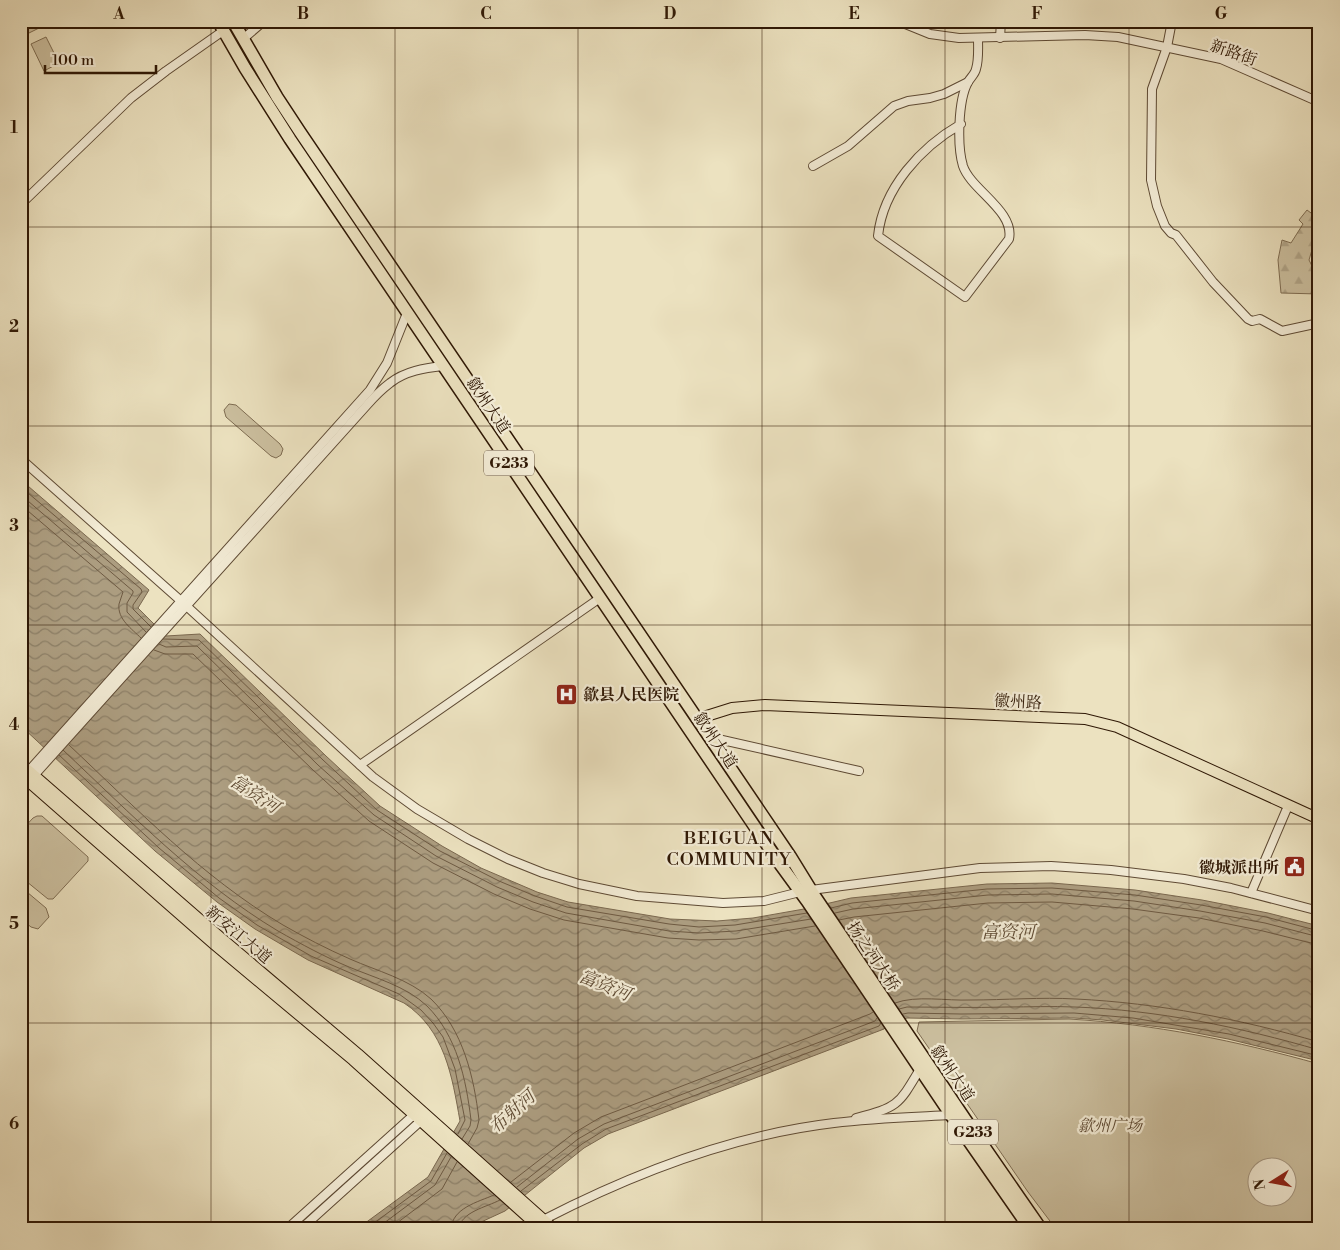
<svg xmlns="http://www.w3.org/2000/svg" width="1340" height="1250" viewBox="0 0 1340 1250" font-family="'Libre Bodoni','Noto Serif SC',serif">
	<defs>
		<pattern id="forest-firs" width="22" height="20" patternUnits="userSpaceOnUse" patternTransform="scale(1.25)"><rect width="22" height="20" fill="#ccc0a0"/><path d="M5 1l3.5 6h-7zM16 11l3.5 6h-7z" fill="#b0a488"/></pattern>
		<pattern id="water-waves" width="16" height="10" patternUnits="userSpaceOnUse" patternTransform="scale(1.25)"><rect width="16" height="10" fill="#ac9d80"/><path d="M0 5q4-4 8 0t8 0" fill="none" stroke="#8c7f67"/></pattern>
	</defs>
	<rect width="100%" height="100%" fill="#ece2c0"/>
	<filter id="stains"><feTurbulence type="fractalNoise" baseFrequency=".004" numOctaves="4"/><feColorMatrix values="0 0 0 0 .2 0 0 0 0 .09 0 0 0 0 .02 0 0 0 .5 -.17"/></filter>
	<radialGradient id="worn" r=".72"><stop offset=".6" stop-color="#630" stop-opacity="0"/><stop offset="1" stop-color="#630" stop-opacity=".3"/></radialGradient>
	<g fill="#ccc0a0" stroke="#7e6c52" fill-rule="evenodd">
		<path d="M 21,21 L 53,21 L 21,37 Z"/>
		<path d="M 46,37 L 59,63 L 44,71 L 31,44 Z"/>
		<path d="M 229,404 L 236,405 L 280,444 L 283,449 L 281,455 L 276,458 L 271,456 L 226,417 L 224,410 Z"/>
		<path d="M 37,816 L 42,816 L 88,857 L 88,861 L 53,899 L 48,899 L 21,877 L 21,831 L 33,818 Z"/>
		<path d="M 21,887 L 46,908 L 49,917 L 38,929 L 31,927 L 21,919 Z"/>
		<path d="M 1069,1019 C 1154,1024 1237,1041 1319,1064 L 1319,1229 L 1056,1229 L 1028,1192 L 917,1031 L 919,1022 ZM 1258,1168 L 1288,1168 L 1288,1198 L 1258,1198 Z"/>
	</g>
	<path fill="url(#forest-firs)" stroke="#7e6c52" d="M 1307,210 L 1319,219 L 1319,226 L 1309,260 L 1314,270 L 1319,272 L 1319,294 L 1281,293 L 1278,260 L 1282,240 L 1291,243 L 1303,224 L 1299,220 Z"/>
	<path fill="url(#water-waves)" stroke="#7a684f" d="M 21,480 L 149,590 L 138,608 L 166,636 L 200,634 L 326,756 L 380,806 L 442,846 L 481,868 L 537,892 L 568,902 L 670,919 L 717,921 L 753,918 L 804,909 L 851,898 L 987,884 L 1052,883 L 1135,890 L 1202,900 L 1268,913 L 1319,926 L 1319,1061 L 1228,1039 L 1176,1029 L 1103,1020 L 1074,1018 L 961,1019 L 907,1018 L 886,1026 L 884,1029 L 608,1134 L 584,1148 L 505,1211 L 466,1229 L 357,1229 L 428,1177 L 460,1121 C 452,1076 445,1030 404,1003 L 308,960 L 255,929 L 217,902 L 155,851 L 21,726 Z"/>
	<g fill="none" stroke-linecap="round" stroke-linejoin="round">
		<g stroke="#6e5a42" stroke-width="1">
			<path d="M 21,487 L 141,589 L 142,592 L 133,605 L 133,609 L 151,627"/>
			<path d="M 21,495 L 133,591 L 133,593 L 127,603 L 127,612 L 146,632"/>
			<path d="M 21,505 L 123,592 C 122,596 120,600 119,604 C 117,619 132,629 141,638"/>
			<path d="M 163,639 L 199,640 L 323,760 L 377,810 L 440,851 L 499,881 L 535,896 L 567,907 L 669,924 L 699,927 L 735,925 L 807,913"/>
			<path d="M 159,644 L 166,647 L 197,646 L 318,765 L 374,815 L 436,856 L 497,887 L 533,902 L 566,913 L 669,931 L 699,933 L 736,931 L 811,919"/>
			<path d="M 154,650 L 165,654 L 193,654 L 313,770 L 369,821 L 433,863 L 494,894 L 530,909 L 564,920 L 668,938 L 699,940 L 736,939 L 815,926"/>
			<path d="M 69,745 C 136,808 202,877 283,925 C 304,937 327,949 350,959 C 377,971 409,979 431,999 C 463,1030 474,1077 479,1120 L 477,1128 L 468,1144"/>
			<path d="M 63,750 C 131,814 198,883 278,931 C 301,944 325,957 349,967 C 375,978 406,986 427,1006 C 457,1036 466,1079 471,1120 L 470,1126 L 462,1139"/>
			<path d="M 59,755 L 159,848 L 219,898 L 257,925 L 311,956 L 399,994 L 421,1010 L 433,1023 L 443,1037 L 455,1069 L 465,1120 L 458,1134"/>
			<path d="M 831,908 L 852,903 L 987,889 L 1052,888 L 1135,895 L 1201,905 L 1266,917 L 1319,931"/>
			<path d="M 835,913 L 853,909 L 988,895 L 1052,894 L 1134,901 L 1200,911 L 1265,923 L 1319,937"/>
			<path d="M 839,920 L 854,917 L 988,903 L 1052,902 L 1133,909 L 1199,918 L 1263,931 L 1319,945"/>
			<path d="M 895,1003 C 916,995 947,1001 970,1000 C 1005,1000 1041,997 1076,999 C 1158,1003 1240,1019 1319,1042"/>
			<path d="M 899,1009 L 907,1007 C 941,1007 973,1008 1007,1007 C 1029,1007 1052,1006 1075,1007 C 1157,1010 1240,1027 1319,1050"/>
			<path d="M 903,1014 L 908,1013 L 961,1014 L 1074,1013 L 1133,1018 L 1229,1034 L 1319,1056"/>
			<path d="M 511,1182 L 574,1133 L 601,1117 L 870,1014 L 873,1012"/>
			<path d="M 517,1187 L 578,1139 L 604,1124 L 875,1021 L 877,1018"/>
			<path d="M 521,1191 L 582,1144 L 606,1129 L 879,1026 L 881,1023"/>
			<path d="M 366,1229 L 431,1181 L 447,1153"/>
			<path d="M 376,1229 L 435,1185 L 451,1157"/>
			<path d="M 389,1229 L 442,1189 L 457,1162"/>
			<path d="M 451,1229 C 452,1208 478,1202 494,1195"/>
			<path d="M 459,1229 C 460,1212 487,1207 500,1200"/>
		</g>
		<defs>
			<g id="minor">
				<path d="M 898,21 L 930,34 L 959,38 L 1085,35 L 1118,37 L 1221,59 L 1319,102"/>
				<path d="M 1172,21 L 1167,47 L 1152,89 L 1151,180 L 1157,206 L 1165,226 L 1171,233 L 1176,235 L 1213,282 L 1248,319 L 1252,321 L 1260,319 L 1282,331 L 1319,323"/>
				<path d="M 1000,38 L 1001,21"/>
				<path d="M 243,39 L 264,21"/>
				<path d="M 961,124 C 921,147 883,188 878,236 L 965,297 L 1009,239 C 1015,211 971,190 963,166 C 957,146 958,100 968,82 C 971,77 975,74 976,69 C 979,60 978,48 978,38"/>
				<path d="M 813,166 L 848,146 L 894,106 L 908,101 L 930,98 L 944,94 L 968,82"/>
				<path d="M 21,204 L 131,98 L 166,71 L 223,31"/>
				<path d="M 21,459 L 181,601 L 373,777 L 417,809 L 468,839 L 508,859 L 543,873 L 579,884 L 637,896 L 723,903 L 764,901 L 800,892"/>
				<path d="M 1319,570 L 1319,587"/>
				<path d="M 709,737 L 859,771"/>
				<path d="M 360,765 L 600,598"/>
				<path d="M 25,775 L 370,390 L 387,363 L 407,313"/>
				<path d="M 21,790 L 367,405 C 374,397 382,389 390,383 C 405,371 425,368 443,366"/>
				<path d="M 811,890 L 980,868 L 1051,866 L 1111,870 L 1184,879 L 1231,888 L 1319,911"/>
				<path d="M 1251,893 L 1288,806"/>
				<path d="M 856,1118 C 898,1107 898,1106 920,1069"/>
				<path d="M 543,1220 C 634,1173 732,1135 834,1123 C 872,1118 912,1117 951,1115"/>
				<path d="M 287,1229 L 417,1112"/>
				<path d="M 301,1229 L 424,1118"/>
			</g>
			<g id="major">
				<path d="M 697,719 L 732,708 L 765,705 L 1085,719 L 1117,727 L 1319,819"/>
				<path d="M 21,764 L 221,938 L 358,1054 L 554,1229"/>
				<path d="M 21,775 L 215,945 L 353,1060 L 541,1229"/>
			</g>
			<g id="highway">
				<path d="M 218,21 L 245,68 L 290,139 L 780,864 L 807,901 L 957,1124 L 1030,1229"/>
				<path d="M 233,21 L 277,97 L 300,132 L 790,856 L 814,895 L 965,1119 L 1041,1229"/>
			</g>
		</defs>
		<use href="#minor" stroke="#5e4a34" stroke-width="10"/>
		<use href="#major" stroke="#2f1805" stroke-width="12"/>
		<use href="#highway" stroke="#2f1805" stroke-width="14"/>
		<use href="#minor" stroke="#f3ecd6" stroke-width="8"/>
		<use href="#major" stroke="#ece2c0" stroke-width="10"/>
		<use href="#highway" stroke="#ece2c0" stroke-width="11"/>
	</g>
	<path fill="none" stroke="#2f1805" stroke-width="1" stroke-opacity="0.55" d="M 211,21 L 211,1229M 395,21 L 395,1229M 578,21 L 578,1229M 762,21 L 762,1229M 945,21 L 945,1229M 1129,21 L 1129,1229M 21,227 L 1319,227M 21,426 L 1319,426M 21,625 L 1319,625M 21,824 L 1319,824M 21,1023 L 1319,1023"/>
	<defs>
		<symbol id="hospital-square" viewBox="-11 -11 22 22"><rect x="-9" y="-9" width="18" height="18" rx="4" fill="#8f2418" stroke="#f3ecd6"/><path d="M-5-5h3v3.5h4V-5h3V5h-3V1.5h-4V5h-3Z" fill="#fff"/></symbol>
		<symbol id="civic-square" viewBox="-11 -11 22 22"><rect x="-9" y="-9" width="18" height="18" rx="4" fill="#8f2418" stroke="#f3ecd6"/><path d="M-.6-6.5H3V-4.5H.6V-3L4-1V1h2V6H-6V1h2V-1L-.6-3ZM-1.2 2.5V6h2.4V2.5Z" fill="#fff"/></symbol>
	</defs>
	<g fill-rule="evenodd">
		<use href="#hospital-square" x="554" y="682" width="25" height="25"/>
		<use href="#civic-square" x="1282" y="854" width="25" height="25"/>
	</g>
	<g text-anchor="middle" stroke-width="4.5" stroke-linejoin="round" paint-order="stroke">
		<g fill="#f3ecd6" stroke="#6a5844" stroke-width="1">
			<rect x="484" y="450.5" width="50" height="25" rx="4"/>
			<rect x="948" y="1119.5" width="50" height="25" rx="4"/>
		</g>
		<g font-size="15" font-weight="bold" fill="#2f1805">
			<text x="509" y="468">G233</text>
			<text x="973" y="1137">G233</text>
		</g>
		<g font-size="16" fill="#2f1805" stroke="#f3ecd6">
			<text transform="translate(1234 52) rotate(19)" y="6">新路街</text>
			<text transform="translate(489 405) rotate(56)" y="6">歙州大道</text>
			<text transform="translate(1018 701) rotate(3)" y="6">徽州路</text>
			<text transform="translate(716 740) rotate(56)" y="6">歙州大道</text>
			<text transform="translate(239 934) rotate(40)" y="6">新安江大道</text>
			<text transform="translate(874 956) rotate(56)" y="6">扬之河大桥</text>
			<text transform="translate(953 1073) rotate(56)" y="6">歙州大道</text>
		</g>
		<g font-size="16" font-weight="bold" fill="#2f1805" stroke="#f3ecd6" text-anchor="start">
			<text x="583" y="700">歙县人民医院</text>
			<text x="1279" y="873" text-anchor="end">徽城派出所</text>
		</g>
		<g font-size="16" font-style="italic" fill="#5e4a34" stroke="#f3ecd6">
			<text x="1110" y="1131">歙州广场</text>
		</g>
		<g font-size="18" font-style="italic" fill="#614d36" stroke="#f3ecd6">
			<text transform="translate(255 794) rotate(33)" y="6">富资河</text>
			<text x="1008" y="938">富资河</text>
			<text transform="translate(605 985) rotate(22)" y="6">富资河</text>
			<text transform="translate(512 1112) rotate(-42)" y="6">布射河</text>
		</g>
		<g font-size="18" letter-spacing="1" fill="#2f1805" stroke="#f3ecd6">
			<text x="729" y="844">BEIGUAN<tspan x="729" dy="21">COMMUNITY</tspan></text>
		</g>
	</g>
	<rect width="1340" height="1250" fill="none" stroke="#ece2c0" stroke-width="55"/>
	<g transform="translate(1272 1182) rotate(259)"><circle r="24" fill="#f3ecd6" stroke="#a59782"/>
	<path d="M0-4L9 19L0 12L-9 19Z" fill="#8f2418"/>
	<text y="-8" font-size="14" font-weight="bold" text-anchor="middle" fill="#2f1805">N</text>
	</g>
	<path d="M45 65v8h111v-8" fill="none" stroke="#2f1805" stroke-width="2.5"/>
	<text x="52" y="65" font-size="15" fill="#2f1805" stroke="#f3ecd6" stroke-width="4" paint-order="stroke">100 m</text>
	<rect x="28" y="28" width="1284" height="1194" fill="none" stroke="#2f1805" stroke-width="2"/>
	<g font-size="16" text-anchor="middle" font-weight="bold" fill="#2f1805">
		<text x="119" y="19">A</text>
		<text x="303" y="19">B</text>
		<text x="486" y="19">C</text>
		<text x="670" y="19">D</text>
		<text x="854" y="19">E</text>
		<text x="1037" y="19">F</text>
		<text x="1221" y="19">G</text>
		<text x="14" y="133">1</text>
		<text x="14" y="332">2</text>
		<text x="14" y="531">3</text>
		<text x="14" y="730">4</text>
		<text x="14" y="929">5</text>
		<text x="14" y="1129">6</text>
	</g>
	<rect width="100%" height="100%" filter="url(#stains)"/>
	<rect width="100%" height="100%" fill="url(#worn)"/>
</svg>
